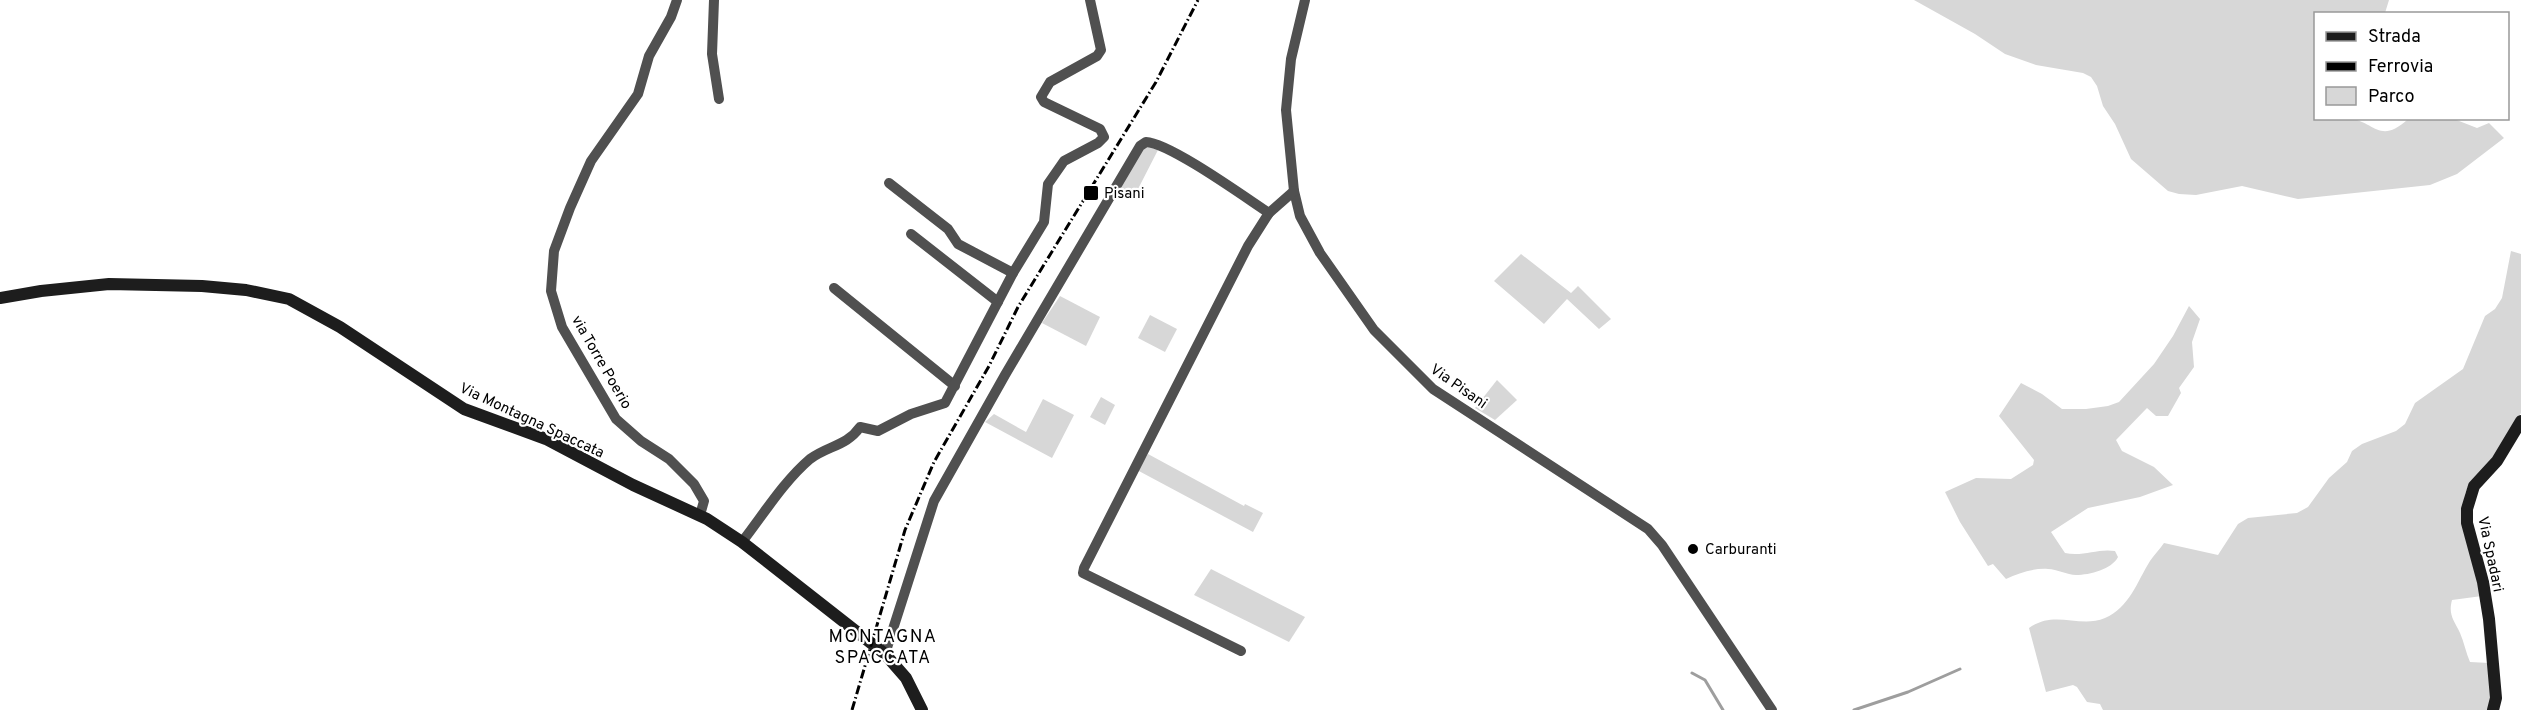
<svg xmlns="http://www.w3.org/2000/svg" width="2521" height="710" viewBox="0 0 2521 710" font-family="Overpass,sans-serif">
	<rect width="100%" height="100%" fill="#fff"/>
	<g fill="#d7d7d7">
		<path d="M 1914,0 L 2389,0 L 2385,13 L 2316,14 L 2316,118 C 2326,118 2338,117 2349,118 C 2375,122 2380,145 2408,119 L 2454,119 L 2477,128 L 2489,123 L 2504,138 L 2457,174 L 2430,185 L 2298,199 L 2242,186 L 2196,195 L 2179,194 L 2168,191 L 2131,159 L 2115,124 L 2103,106 L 2097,86 L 2091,77 L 2083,73 L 2036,65 L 2005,54 L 1975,34 Z"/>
		<path d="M 1142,146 L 1159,148 L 1138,189 L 1144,193 L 1141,198 L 1121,187 Z"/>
		<path d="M 2511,251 L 2521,254 L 2521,413 L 2492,461 L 2469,484 L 2465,494 L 2463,511 L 2482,596 L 2452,600 C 2448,615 2454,620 2460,633 C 2464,642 2466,653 2470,662 L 2489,663 L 2492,685 L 2489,710 L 2103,710 L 2100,704 L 2087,702 L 2077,687 L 2073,685 L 2046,692 L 2029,628 C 2055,609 2079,629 2105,618 C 2129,608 2137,582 2150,561 C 2154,555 2160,549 2164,543 L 2218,555 L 2238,524 L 2248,518 L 2297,513 L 2308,507 L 2329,478 L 2347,462 L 2352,451 L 2362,444 L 2396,431 L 2405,424 L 2415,403 L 2463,369 L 2485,316 L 2495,309 L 2502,298 Z"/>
		<path d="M 1521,254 L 1571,293 L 1578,286 L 1611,319 L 1599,329 L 1567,299 L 1544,324 L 1494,281 Z"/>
		<path d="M 1060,296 L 1100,317 L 1086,346 L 1042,323 Z"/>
		<path d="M 2189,306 L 2200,319 L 2192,342 L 2194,367 L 2179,388 L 2181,393 L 2168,416 L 2156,416 L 2147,408 L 2116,440 L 2122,451 L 2154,467 L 2173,485 L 2140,497 L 2088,508 L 2051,532 L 2065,553 C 2083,557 2098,548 2115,551 L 2118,557 C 2112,569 2090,575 2076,575 C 2067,575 2057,569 2048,569 C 2033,568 2019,573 2006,579 L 1993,564 L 1988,566 L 1960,522 L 1945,492 L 1976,478 L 2011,479 L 2033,465 L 2034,460 L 1999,416 L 2021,383 L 2042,394 L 2062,409 L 2086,409 L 2108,406 L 2119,402 L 2154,364 L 2173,336 Z"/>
		<path d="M 1150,315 L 1177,329 L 1165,352 L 1138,338 Z"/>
		<path d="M 1497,380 L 1517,400 L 1495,420 L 1475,408 Z"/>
		<path d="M 1101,397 L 1115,405 L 1105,425 L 1090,417 Z"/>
		<path d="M 1043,399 L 1074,415 L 1052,458 L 985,422 L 994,414 L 1026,432 Z"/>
		<path d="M 1148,454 L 1244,506 L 1245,504 L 1263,513 L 1253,532 L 1137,470 Z"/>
		<path d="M 1211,569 L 1305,617 L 1289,642 L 1194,595 Z"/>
	</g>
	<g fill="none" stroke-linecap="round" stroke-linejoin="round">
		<g stroke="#9e9e9e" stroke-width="3">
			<path d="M 1692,673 L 1705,680 L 1723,710"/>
			<path d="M 1854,710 L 1908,692 L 1960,669"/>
		</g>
		<g stroke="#505050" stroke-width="10">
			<path d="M 677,0 L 671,17 L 649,56 L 638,94 L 591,161 L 570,208 L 554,251 L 551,291 L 562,327 L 616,419 L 641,441 L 669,459 L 694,484 L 704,501 L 700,515"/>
			<path d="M 714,0 L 712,54 L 719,99"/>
			<path d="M 1305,0 L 1291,59 L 1286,110 L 1294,191 L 1300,216 L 1320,253 L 1374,330 L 1433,389 L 1648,529 L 1662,545 L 1772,710"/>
			<path d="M 889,183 L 948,229 L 958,244 L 1013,273"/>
			<path d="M 911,234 L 998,302"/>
			<path d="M 834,288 L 955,386"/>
			<path d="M 742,542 C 763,515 784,481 810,459 C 827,446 847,446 860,427 L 878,431 L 911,414 L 945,403 L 1013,273 L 1044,222 L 1048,184 L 1064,161 L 1098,143 L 1104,137 L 1100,129 L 1044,102 L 1041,97 L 1050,82 L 1097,56 L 1101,50 L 1090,0"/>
			<path d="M 1241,651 L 1083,573 L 1084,568 L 1248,246 L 1269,213"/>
			<path d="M 885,654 L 934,501 L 1005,375 L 1140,146 L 1146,142 C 1170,143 1246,198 1269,213 L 1294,191"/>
		</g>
		<g stroke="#1d1d1d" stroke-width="12">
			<path d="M 0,298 L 41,291 L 109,284 L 202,286 L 246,290 L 289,299 L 340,327 L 464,409 L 546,439 L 633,485 L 707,519 L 742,542 L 885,654 L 906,678 L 922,710"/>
			<path d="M 2493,710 L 2496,698 L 2489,619 L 2483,582 L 2467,523 L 2467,509 L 2474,486 L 2497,461 L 2521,421"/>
		</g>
		<path stroke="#000" stroke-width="3" stroke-dasharray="9 3 1.5 3" stroke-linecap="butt" d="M 852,710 L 905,530 L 934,462 L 989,366 L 1018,307 L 1156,82 L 1198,0"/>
	</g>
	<g fill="#000" stroke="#fff" stroke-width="2">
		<rect x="1083" y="185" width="16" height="16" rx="3"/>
		<circle cx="1693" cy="549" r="6"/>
	</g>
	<g text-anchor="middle" stroke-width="4.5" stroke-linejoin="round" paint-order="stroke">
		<g font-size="15" fill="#000" stroke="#fff" text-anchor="start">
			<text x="1104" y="198">Pisani</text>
			<text x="1705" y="554">Carburanti</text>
		</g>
		<g font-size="15" fill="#000" stroke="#fff">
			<text transform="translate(602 362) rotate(60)" y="5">via Torre Poerio</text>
			<text transform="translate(1459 386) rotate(35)" y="5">Via Pisani</text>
			<text transform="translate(532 420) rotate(25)" y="5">Via Montagna Spaccata</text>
			<text transform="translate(2491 554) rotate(78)" y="5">Via Spadari</text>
		</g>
		<g font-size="18" letter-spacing="1.5" fill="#000" stroke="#fff">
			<text x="883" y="642">MONTAGNA<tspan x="883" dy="21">SPACCATA</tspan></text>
		</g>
	</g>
	<rect x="2314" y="12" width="195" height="108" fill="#ffffff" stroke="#999999" stroke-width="1.5"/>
	<rect x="2326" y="32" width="30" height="9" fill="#1d1d1d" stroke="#999999" stroke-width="1.5"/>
	<text x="2368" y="42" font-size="18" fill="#000000">Strada</text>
	<rect x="2326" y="62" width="30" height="9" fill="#000000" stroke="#999999" stroke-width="1.5"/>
	<text x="2368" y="72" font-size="18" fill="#000000">Ferrovia</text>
	<rect x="2326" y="87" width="30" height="18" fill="#d7d7d7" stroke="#999999" stroke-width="1.5"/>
	<text x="2368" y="102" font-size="18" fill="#000000">Parco</text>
</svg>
